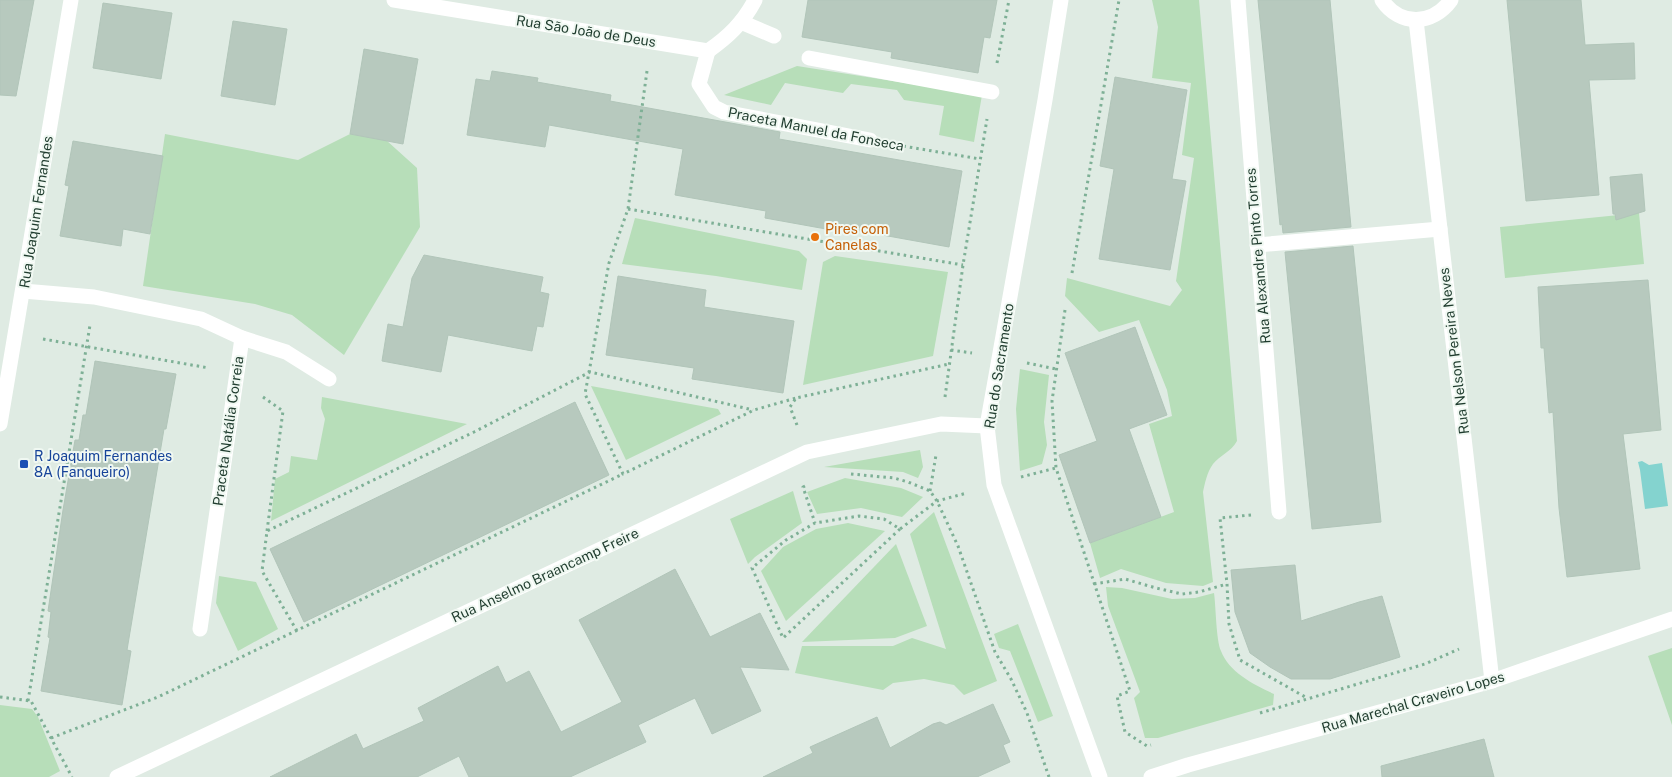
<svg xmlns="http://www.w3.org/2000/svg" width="1672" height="777" viewBox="0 0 1672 777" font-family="'Public Sans',sans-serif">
	<rect width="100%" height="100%" fill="#dfebe3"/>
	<g fill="#b7deb9">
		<path d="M 1152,0 L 1199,0 L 1237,441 C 1231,452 1220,455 1213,464 C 1207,472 1205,483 1203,492 L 1213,582 L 1203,586 L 1166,583 L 1121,569 L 1100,578 L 1090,543 L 1174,512 L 1149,424 L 1172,416 L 1167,390 L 1139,320 L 1099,332 L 1065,296 L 1067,278 L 1170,306 L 1182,290 L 1176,281 L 1194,158 L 1182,155 L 1191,83 L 1152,78 L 1158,27 Z"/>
		<path d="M 797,66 L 982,95 L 974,142 L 939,135 L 944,106 L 904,100 L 897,90 L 851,84 L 843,93 L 785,83 L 771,105 L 724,95 Z"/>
		<path d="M 165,134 L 298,160 L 350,134 L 386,140 L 417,168 L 420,227 L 344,355 L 292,315 L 255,304 L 143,286 Z"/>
		<path d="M 1639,213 L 1644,264 L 1505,278 L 1500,227 Z"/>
		<path d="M 635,218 L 799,251 L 807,259 L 802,290 L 716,276 L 622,264 Z"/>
		<path d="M 835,256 L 948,272 L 933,356 L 803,385 L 823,262 Z"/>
		<path d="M 1020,369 L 1049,375 L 1044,422 L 1047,445 L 1042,464 L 1020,471 L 1016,409 Z"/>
		<path d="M 591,386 L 718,409 L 721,414 L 626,460 Z"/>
		<path d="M 322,397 L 467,424 L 271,521 L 275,479 L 289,472 L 291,456 L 317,460 L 325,419 L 321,408 Z"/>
		<path d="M 920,450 L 923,467 L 918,478 L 903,472 L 824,467 Z"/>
		<path d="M 845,478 L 901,488 L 923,497 L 902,517 L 861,508 L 817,514 L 807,492 Z"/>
		<path d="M 793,491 L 802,523 L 755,557 L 748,564 L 730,519 Z"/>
		<path d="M 934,512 L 997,681 L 964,695 L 954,685 L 924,679 L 893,683 L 883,690 L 795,673 L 802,646 L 893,646 L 912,638 L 946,649 L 910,534 Z"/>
		<path d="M 848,523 L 885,531 L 786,621 L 761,571 L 783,547 L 816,529 Z"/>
		<path d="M 896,544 L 927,626 L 895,638 L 802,642 Z"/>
		<path d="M 219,576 L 256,582 L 278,629 L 238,651 L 216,603 Z"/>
		<path d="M 1106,587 L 1122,588 L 1172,599 L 1195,598 L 1214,593 C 1216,607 1216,640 1221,651 C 1229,672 1254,685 1274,694 L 1273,705 L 1158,738 L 1145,738 L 1134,698 L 1140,692 L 1108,606 Z"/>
		<path d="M 1018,624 L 1053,716 L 1038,722 L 1010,651 L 999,648 L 994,634 Z"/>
		<path d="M 1672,648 L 1672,725 L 1648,656 Z"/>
		<path d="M 0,705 L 32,709 L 38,717 L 60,771 L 49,777 L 0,777 Z"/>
	</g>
	<path fill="#84d3cf" d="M 1642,461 L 1649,465 L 1662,463 L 1668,506 L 1645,509 L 1640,470 L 1638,462 Z"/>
	<g fill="#b7c9be" stroke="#b1c5b9">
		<path d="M 0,0 L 34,0 L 16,96 L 0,95 Z"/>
		<path d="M 808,0 L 997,0 L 990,38 L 984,37 L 978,73 L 891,58 L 892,52 L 802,37 Z"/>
		<path d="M 1258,0 L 1330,0 L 1351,227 L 1283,233 L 1282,224 L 1280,225 Z"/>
		<path d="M 1507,0 L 1581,0 L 1585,45 L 1634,43 L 1635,79 L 1589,80 L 1599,195 L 1526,201 Z"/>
		<path d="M 103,3 L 172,13 L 161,79 L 93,68 Z"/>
		<path d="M 233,21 L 287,29 L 275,105 L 221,96 Z"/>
		<path d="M 364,49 L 418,59 L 403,144 L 350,134 Z"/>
		<path d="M 492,71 L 538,78 L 537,82 L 611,95 L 610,101 L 780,132 L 779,139 L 962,171 L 949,247 L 827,225 L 826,229 L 765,218 L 766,211 L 675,195 L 683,149 L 549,125 L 545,147 L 467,135 L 476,79 L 490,81 Z"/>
		<path d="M 1115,77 L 1187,90 L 1172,179 L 1186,181 L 1170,270 L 1099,259 L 1114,169 L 1100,166 Z"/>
		<path d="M 73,141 L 163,156 L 150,234 L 123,229 L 121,246 L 60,236 L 69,186 L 65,185 Z"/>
		<path d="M 1642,174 L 1645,211 L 1616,220 L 1615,214 L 1613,214 L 1610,177 Z"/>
		<path d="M 1353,246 L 1381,522 L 1312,529 L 1285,252 Z"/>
		<path d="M 424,255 L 543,277 L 540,292 L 549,294 L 543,327 L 537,326 L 532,351 L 448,335 L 441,372 L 382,361 L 388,324 L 403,327 L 412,278 Z"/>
		<path d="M 618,276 L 706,290 L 704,307 L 794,321 L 783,393 L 692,379 L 694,368 L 606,355 Z"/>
		<path d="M 1648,280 L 1661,430 L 1623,434 L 1640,569 L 1567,577 L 1559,508 L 1553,412 L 1549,413 L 1544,348 L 1541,348 L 1538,287 Z"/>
		<path d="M 1135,327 L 1167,415 L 1129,429 L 1161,517 L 1090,543 L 1059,455 L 1097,441 L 1065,353 Z"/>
		<path d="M 95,361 L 176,374 L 166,429 L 164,429 L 127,650 L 131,651 L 122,705 L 41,691 L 50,638 L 48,637 L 51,612 L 48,611 L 63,510 L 75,440 L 79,440 L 83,415 L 86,415 Z"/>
		<path d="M 575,402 L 609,475 L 304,622 L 270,549 Z"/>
		<path d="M 1295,565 L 1301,621 L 1359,602 L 1382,596 L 1400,657 L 1330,679 L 1291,679 L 1270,667 L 1250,653 L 1235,612 L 1231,570 Z"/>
		<path d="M 675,569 L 710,637 L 760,613 L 789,670 L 740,667 L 761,711 L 712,734 L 695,698 L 638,725 L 646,742 L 570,777 L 469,777 L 459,756 L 417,777 L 270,777 L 356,734 L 363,749 L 424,721 L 418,708 L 498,666 L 506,683 L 529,671 L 561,732 L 622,702 L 579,620 Z"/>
		<path d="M 993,704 L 1010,742 L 1003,745 L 1010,762 L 977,777 L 763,777 L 813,753 L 810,747 L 877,717 L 890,748 L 933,724 L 940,722 L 946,725 Z"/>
		<path d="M 1484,739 L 1494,777 L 1382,777 L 1381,766 Z"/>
	</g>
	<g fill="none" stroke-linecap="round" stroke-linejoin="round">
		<g stroke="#7eb096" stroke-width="3" stroke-dasharray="2.5 4" stroke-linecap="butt">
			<path d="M 997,63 L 1009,0"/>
			<path d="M 647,71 L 628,209 L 609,263 L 585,394 L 623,474 L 754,410 L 796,398"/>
			<path d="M 897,145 L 980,159"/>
			<path d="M 628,209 L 963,265"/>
			<path d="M 1072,273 L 1119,0"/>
			<path d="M 1065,310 L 1052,401 L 1056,468 L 1130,691 L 1117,696 L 1125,732 L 1147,746 L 1151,745"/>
			<path d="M 43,339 L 209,368"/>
			<path d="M 951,350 L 972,353"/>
			<path d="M 1027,363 L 1056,369"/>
			<path d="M 263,397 L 283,411 L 267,531"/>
			<path d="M 945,397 L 963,265 L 987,119"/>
			<path d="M 797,425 L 790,407 L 796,398 L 949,364"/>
			<path d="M 851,474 L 894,478 L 908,482 L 930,491 L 937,501 L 958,546 L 995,652 L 1011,679 L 1027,713 L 1049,777"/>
			<path d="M 1021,477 L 1056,468"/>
			<path d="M 805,486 L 803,487 L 815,523"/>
			<path d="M 930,491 L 936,455"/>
			<path d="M 1251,515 L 1220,518 L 1227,584 L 1229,624 L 1240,660 L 1307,698"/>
			<path d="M 900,529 L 783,638 L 752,568 L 786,540 L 815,523 L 859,516 L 884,519 L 900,529 L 937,501 L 967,493"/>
			<path d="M 1094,584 L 1125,579 L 1156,588 L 1182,594 L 1199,592 L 1227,584"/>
			<path d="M 297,631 L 262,571 L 267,531 L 474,432 L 590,372 L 753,410"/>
			<path d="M 0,697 L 31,701 L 72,777"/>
			<path d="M 28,701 L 90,325"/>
			<path d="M 1260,713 L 1425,664 L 1459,649"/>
			<path d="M 51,738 L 158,697 L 623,474"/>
		</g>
		<g stroke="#fff" stroke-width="15">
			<path d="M 1257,245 L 1440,229"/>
			<path d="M 242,338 L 286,352 L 329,379"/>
		</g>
		<g stroke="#fff" stroke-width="15">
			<path d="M 741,22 L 774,36"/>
			<path d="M 708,51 L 699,84 L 714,107 L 724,112 L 870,140"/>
			<path d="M 809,58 L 992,92"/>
		</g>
		<g stroke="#fff" stroke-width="15">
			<path d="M 394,0 L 708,51 C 728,37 743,23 755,0"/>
			<path d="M 1061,0 L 1045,100 L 987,426 L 994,485 L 1100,777"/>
			<path d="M 1238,0 L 1279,512"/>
			<path d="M 1382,0 C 1400,27 1433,25 1451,0"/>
			<path d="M 1416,20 L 1492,681"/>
			<path d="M 23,291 L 94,297 L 201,319 L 242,338 L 200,629"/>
			<path d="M 0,424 L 71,0"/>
			<path d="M 117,777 L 807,452 L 941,424 L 987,426"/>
			<path d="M 1151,777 L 1188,765 L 1492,681 L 1672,619"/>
		</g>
	</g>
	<circle fill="#e8710a" stroke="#f0f8f2" stroke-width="2" cx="815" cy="237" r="5"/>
	<rect fill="#1a4fb4" stroke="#f0f8f2" stroke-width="2" x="19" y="459" width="10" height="10" rx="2.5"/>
	<g text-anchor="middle" stroke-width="4" stroke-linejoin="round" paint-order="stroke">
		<g font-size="14" fill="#1f3c2e" stroke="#f0f8f2">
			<text transform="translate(586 31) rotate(9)" y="5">Rua São João de Deus</text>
			<text transform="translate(816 129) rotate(11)" y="5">Praceta Manuel da Fonseca</text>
			<text transform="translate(36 212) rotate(-81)" y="5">Rua Joaquim Fernandes</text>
			<text transform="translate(1258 256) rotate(-95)" y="5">Rua Alexandre Pinto Torres</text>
			<text transform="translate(1454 351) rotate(-97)" y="5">Rua Nelson Pereira Neves</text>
			<text transform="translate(999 366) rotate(-81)" y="5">Rua do Sacramento</text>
			<text transform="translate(228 431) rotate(-82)" y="5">Praceta Natália Correia</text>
			<text transform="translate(545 575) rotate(-25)" y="5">Rua Anselmo Braancamp Freire</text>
			<text transform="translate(1413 702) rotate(-16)" y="5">Rua Marechal Craveiro Lopes</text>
		</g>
		<g font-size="14" fill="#c56008" stroke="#f0f8f2" text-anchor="start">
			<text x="825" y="234">Pires com<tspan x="825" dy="16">Canelas</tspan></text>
		</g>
		<g font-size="14" fill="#164399" stroke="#f0f8f2" text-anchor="start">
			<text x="34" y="461">R Joaquim Fernandes<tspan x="34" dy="16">8A (Fanqueiro)</tspan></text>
		</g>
	</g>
</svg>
